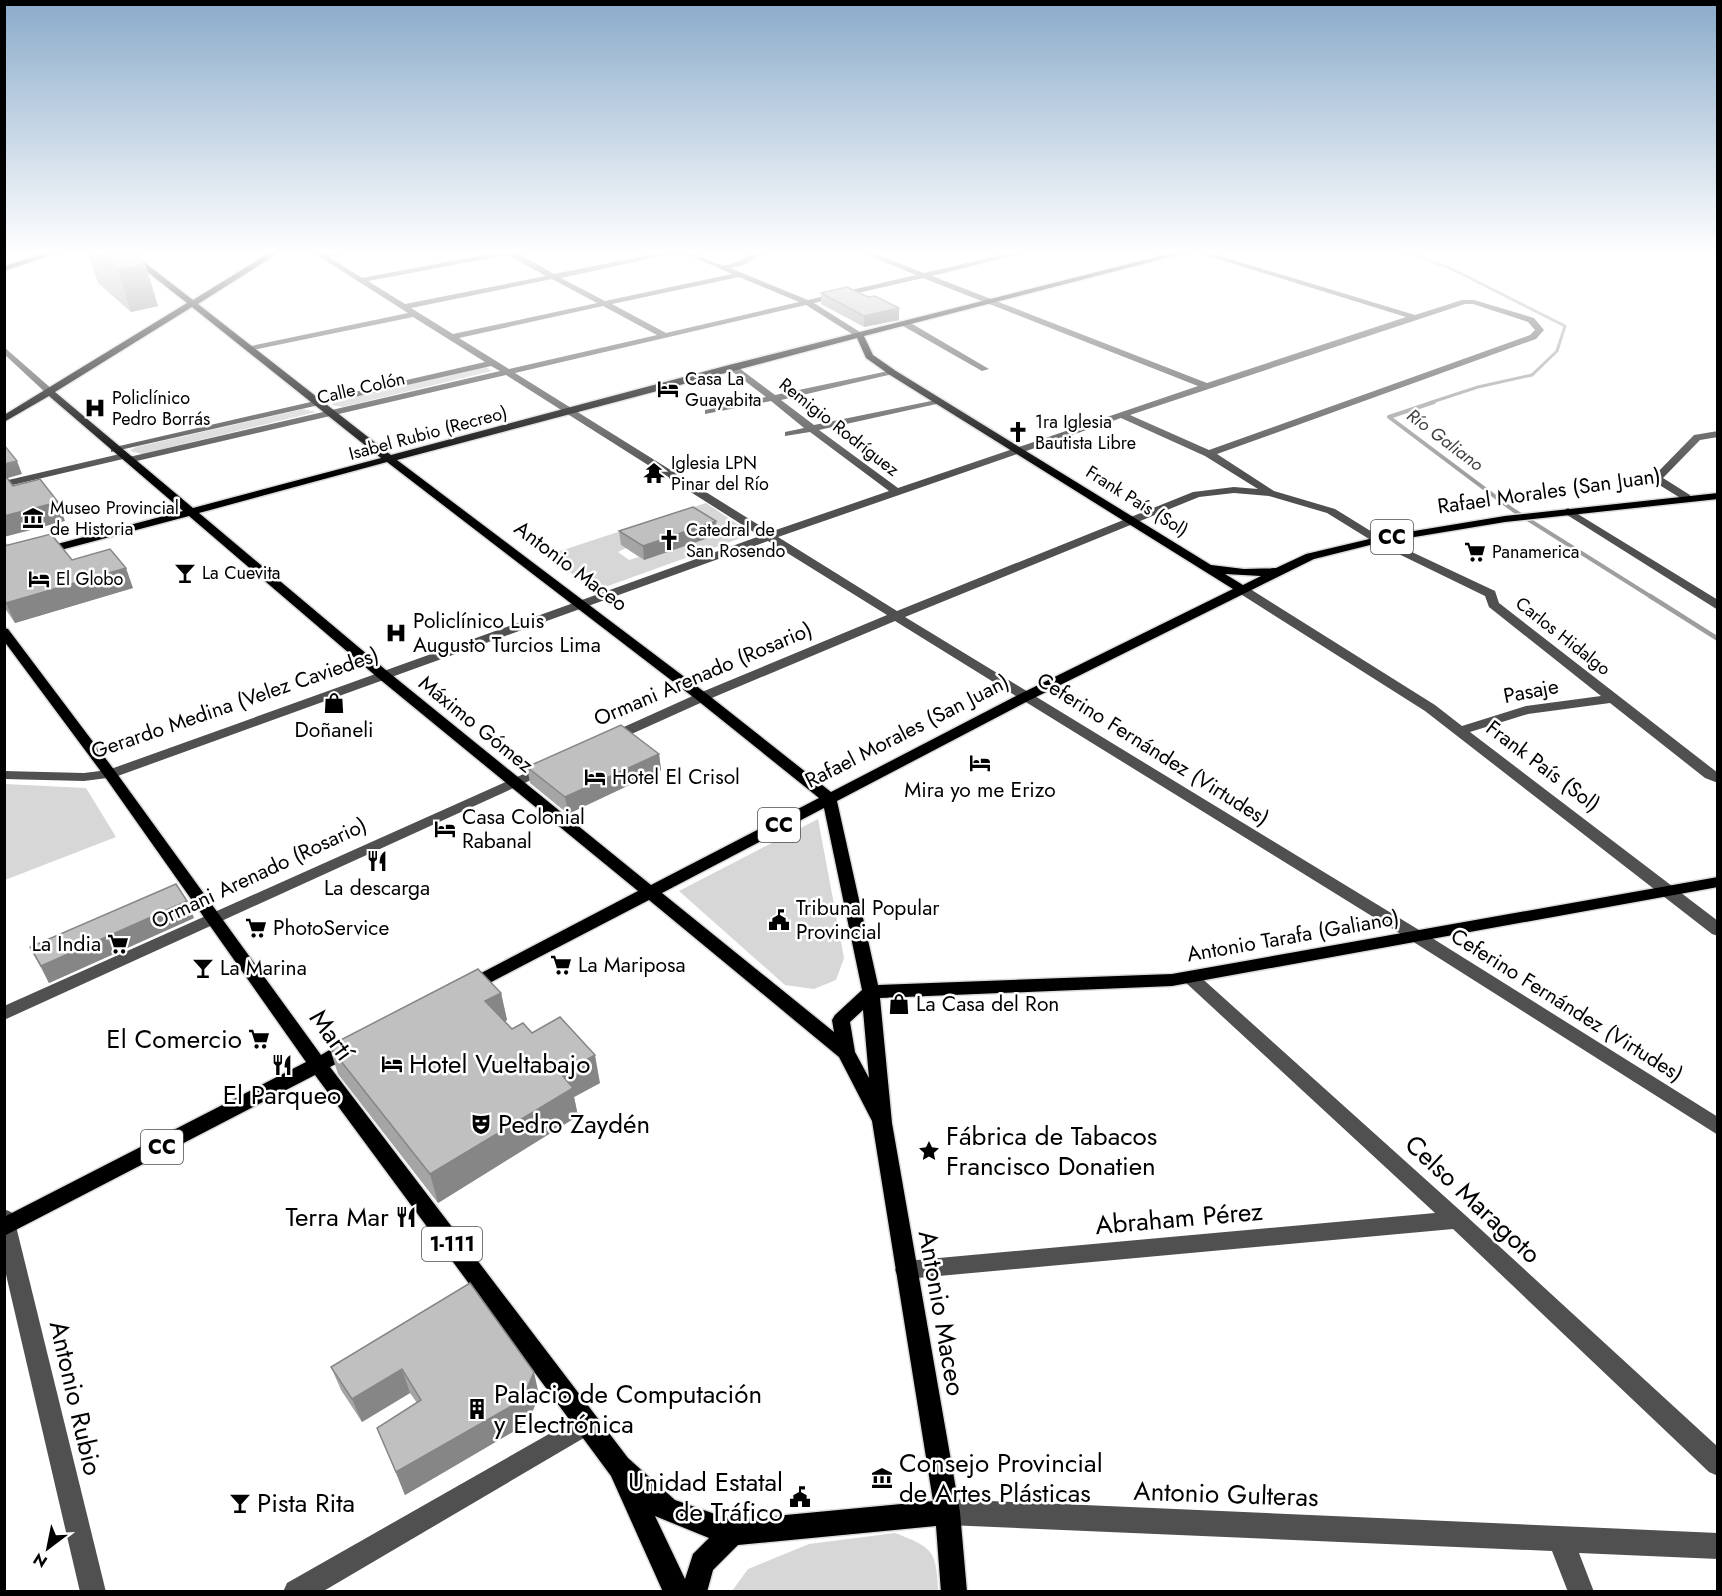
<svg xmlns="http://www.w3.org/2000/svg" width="1722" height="1596" viewBox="0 0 1722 1596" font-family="Jost,sans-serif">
	<rect width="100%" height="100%" fill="#fff"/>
	<g fill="#d7d7d7" fill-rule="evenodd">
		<path d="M 486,367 L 492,371 L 343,407 L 331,405 L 337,401 Z"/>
		<path d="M 303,409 L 316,412 L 142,454 L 130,451 L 136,447 Z"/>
		<path d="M 706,503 L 752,534 L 594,591 L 548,555 ZM 717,535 L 644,560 L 639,557 L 629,560 L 618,552 L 626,548 L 621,545 Z"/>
		<path d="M 5,784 L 86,788 L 116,837 L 5,880 Z"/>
		<path d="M 818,819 L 844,958 L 836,980 L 814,989 L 785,985 L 679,891 Z"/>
		<path d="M 895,1533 C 934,1548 936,1551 938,1591 L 732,1591 L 748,1569 L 809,1544 Z"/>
	</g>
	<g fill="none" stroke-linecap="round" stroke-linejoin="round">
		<path stroke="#9e9e9e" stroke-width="3" d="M 1404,252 L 1450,268 L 1565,326 L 1557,351 L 1532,375 L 1478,387 L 1429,403"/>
		<path stroke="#9e9e9e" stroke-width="4" d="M 1434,402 L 1389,417 L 1513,510 L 1653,598"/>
		<path stroke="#9e9e9e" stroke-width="4.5" d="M 1650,596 L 1718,639"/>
		<defs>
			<g id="major">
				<path d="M 48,252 L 60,252 L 4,271 L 4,266 Z"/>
				<path d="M 122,252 L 131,252 L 193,300 L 271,252 L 280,252 L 198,304 L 391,455 L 729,365 L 1176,252 L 1189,252 L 864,336 L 873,355 L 896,371 L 1211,565 L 1244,569 L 1276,568 L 1306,554 L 1378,537 L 1505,516 L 1718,493 L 1718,499 L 1505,522 L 1378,543 L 1314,559 L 1030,700 L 837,801 L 878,985 L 1172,974 L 1718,877 L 1718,887 L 1172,986 L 880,998 L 892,1123 L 960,1512 L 967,1592 L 941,1592 L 936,1526 L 738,1545 L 713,1570 L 707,1592 L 663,1592 L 611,1476 L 315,1075 L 4,1236 L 4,1217 L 306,1062 L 105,777 L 4,641 L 4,628 L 8,629 L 115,771 L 321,1055 C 332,1049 344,1039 357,1043 L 359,1048 L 357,1053 L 330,1067 L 628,1458 L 675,1500 L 732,1520 L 933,1501 L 872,1121 L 839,1057 L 649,900 L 476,990 L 470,992 L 464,990 L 461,986 L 464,982 L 638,891 L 377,677 L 189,516 L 4,565 L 4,558 L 183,511 L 49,396 L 4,422 L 4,415 L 187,303 ZM 192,307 L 381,458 L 193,508 L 55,392 ZM 857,338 L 866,358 L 890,375 L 1233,589 L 1020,694 L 831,792 L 707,694 L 397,460 ZM 387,462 L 697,700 L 819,798 L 651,885 L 387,671 L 199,513 ZM 1225,574 L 1261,576 L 1243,585 ZM 824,808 L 862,990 L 835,1015 L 832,1020 L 834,1032 L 662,893 ZM 863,1010 L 869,1078 L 855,1052 L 850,1022 ZM 655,1516 L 709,1538 L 693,1554 L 685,1579 Z"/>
			</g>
		</defs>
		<use href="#major" stroke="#dbdbdb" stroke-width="3"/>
		<g fill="#505050" fill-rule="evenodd">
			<path d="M 312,252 L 349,252 L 329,257 L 362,278 L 499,252 L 516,252 L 554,274 L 664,252 L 680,252 L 561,278 L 605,301 L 732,274 L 682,252 C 698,252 709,263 723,265 C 738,266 749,252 764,252 L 744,265 L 730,268 L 808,300 L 916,275 L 860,252 L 871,252 L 924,273 L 1014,252 L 1028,252 L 932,276 L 1207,383 L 1406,317 L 1195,252 L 1207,252 L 1415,315 L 1462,300 L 1474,300 L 1534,318 L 1544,330 L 1536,339 L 1217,454 L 1274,491 L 1335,509 L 1382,538 L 1495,591 L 1499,603 L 1718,773 L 1718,783 L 1705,778 L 1610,703 L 1528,714 L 1470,732 L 1718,921 L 1718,936 L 1712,934 L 1425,711 L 1239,593 L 1239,587 L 1247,587 L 1435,705 L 1462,726 L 1526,706 L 1601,696 L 1489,607 L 1485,596 L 1374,542 L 1327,513 L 1269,496 L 1234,493 L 1199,497 L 905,617 L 1424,933 L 1718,1117 L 1718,1135 L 1412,941 L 895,621 L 707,700 L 616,741 L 606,741 L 604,738 L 606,735 L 697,694 L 887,615 L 768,541 L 115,777 L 84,781 L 4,779 L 4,771 L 84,773 L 108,770 L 760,536 L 506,375 L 128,463 L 123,459 L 4,487 L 4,481 L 124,453 L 129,457 L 500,371 L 491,366 L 111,452 L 111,448 L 115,447 L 485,362 L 413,317 L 248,351 L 248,347 L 251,346 L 408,313 ZM 507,255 L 546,276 L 405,304 L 368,281 ZM 739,277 L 799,302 L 666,333 L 612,304 ZM 923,278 L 1198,386 L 898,488 L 819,430 L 941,403 L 941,399 L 814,425 L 781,400 L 897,373 L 893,370 L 775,395 L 735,365 L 729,365 L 729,369 L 766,397 L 705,410 L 705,414 L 771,401 L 804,428 L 785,432 L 785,436 L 810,432 L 889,491 L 770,532 L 515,373 L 806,305 L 860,339 L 863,338 L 863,334 L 814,303 ZM 552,279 L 597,303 L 453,334 L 411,308 ZM 1465,304 L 1473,304 L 1528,322 L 1535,330 L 1530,335 L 1209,450 L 1130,415 ZM 603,306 L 657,335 L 509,369 L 459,338 ZM 1121,418 L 1205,456 L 1258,489 L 1234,487 L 1193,492 L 897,611 L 778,537 Z"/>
			<path d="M 903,322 L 909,322 L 989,369 L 982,371 L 903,326 Z"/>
			<path d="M 4,347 L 53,390 L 53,394 L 47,394 L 4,354 Z"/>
			<path d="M 1718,431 L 1718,437 L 1700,440 L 1663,478 L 1690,495 L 1690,499 L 1682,499 L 1653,481 L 1653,477 L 1694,435 Z"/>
			<path d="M 1568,508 L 1718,600 L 1718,610 L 1564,513 L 1563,511 Z"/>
			<path d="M 546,764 L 551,765 L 553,768 L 551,771 L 4,1020 L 4,1006 Z"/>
			<path d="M 1190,971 L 1196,973 L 1464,1214 L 1718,1447 L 1718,1476 L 1709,1472 L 1453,1229 L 906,1279 L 898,1277 L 895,1270 L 898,1263 L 906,1261 L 1435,1213 L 1184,981 L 1181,977 L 1184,973 Z"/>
			<path d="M 4,1209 L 11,1212 L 14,1218 L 106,1592 L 80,1592 L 4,1266 Z"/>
			<path d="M 586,1413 L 594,1416 L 598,1424 L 594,1432 L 322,1592 L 283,1592 L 287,1583 Z"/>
			<path d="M 947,1499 L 1718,1533 L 1718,1559 L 1579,1553 L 1594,1592 L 1568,1592 L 1552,1551 L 947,1525 L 938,1521 L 934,1512 L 938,1503 Z"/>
		</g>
		<use href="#major" fill="#000" fill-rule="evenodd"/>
	</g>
	<g fill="#a5a5a5">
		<path d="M 88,252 L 130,252 L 145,264 L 158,306 L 131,312 L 98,283 Z"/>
		<path d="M 821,293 L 899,320 L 864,327 L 821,304 Z"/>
		<path d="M 716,521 L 717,535 L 644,560 L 621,545 L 619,531 Z"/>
		<path d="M 4,538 L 7,545 L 72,560 L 133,588 L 15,623 L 4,607 Z"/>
		<path d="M 659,754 L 661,770 L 568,814 L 530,783 L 527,767 Z"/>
		<path d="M 194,918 L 49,983 L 30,947 Z"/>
		<path d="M 501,993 L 507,1020 L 505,1022 L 512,1029 L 532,1033 L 600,1083 L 574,1097 L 578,1116 L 438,1203 L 338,1074 L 329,1046 Z"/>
		<path d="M 470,1283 L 539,1395 L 528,1423 L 405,1495 L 377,1428 L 417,1403 L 410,1393 L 362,1422 L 341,1390 L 331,1367 Z"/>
	</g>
	<g fill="#868686">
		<path d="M 145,264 L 158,306 L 131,312 L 118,270 Z"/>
		<path d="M 899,308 L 899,320 L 864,327 L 864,316 Z"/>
		<path d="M 17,461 L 22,474 L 4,479 L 4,464 Z"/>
		<path d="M 58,502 L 65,521 L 4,537 L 4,516 Z"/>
		<path d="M 716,521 L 717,535 L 644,560 L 643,546 Z"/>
		<path d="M 126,568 L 133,588 L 15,623 L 6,603 Z"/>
		<path d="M 659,754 L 661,770 L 568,814 L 565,797 Z"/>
		<path d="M 187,901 L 194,918 L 49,983 L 41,966 Z"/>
		<path d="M 501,993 L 507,1020 L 491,1029 L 485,1001 Z"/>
		<path d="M 595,1055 L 600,1083 L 574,1097 L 578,1116 L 438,1203 L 430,1174 L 561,1074 Z"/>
		<path d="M 402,1369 L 410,1393 L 362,1422 L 352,1399 Z"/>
		<path d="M 534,1372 L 539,1395 L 528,1423 L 405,1495 L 396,1472 Z"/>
	</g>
	<g fill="#c0c0c0" stroke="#868686" stroke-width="1.5">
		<path d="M 96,252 L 130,252 L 145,264 L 118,270 Z"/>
		<path d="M 847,287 L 868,297 L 875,296 L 899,308 L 864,316 L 821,293 Z"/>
		<path d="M 4,445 L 17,461 L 4,464 Z"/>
		<path d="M 4,474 L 13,486 L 40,479 L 58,502 L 4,516 Z"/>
		<path d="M 693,507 L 716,521 L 643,546 L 619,531 Z"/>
		<path d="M 51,534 L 72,560 L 110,549 L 126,568 L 6,603 L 4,600 L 4,546 Z"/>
		<path d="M 621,725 L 659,754 L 565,797 L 527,767 Z"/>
		<path d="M 176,884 L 187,901 L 41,966 L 30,947 Z"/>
		<path d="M 478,969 L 501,993 L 485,1001 L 512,1029 L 523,1023 L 532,1033 L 560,1017 L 595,1055 L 561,1074 L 573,1088 L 430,1174 L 329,1046 Z"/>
		<path d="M 470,1283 L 534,1372 L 522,1400 L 396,1472 L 377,1428 L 421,1400 L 402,1369 L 352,1399 L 331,1367 Z"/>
	</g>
	<linearGradient id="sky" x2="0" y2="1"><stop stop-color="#8aabca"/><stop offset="0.53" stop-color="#fff"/><stop offset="1" stop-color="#fff" stop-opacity="0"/></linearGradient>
	<rect width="1722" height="476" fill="url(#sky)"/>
	<defs>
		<symbol id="hotel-bare" viewBox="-9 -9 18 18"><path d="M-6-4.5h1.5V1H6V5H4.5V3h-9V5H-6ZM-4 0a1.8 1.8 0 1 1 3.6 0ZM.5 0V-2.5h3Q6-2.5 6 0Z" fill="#000" stroke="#fff" stroke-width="2.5" paint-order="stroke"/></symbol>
		<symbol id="hospital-bare" viewBox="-9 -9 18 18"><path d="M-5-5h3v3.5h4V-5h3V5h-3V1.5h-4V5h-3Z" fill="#000" stroke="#fff" stroke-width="2.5" paint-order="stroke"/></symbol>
		<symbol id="church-bare" viewBox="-9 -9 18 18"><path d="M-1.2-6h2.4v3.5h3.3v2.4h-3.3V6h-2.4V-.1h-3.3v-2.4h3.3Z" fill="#000" stroke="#fff" stroke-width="2.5" paint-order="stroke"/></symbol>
		<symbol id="temple-bare" viewBox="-9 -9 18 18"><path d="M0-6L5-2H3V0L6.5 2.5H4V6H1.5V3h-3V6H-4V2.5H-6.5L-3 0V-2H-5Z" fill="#000" stroke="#fff" stroke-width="2.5" paint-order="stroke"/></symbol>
		<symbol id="museum-bare" viewBox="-9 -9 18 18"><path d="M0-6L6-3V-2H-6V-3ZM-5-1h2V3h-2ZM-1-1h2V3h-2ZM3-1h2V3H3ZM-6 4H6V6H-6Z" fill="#000" stroke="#fff" stroke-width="2.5" paint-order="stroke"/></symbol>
		<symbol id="supermarket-bare" viewBox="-9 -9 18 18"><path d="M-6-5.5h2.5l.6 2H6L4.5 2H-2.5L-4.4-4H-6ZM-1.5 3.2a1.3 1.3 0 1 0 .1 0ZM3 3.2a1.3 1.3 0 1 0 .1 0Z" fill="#000" stroke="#fff" stroke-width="2.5" paint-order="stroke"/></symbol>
		<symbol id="bar-bare" viewBox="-9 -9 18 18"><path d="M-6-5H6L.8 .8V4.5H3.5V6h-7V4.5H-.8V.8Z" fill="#000" stroke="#fff" stroke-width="2.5" paint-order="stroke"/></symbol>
		<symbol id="shop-bare" viewBox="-9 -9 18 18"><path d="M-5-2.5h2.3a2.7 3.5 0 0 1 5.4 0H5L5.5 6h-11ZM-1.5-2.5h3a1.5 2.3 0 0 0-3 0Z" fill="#000" stroke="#fff" stroke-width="2.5" paint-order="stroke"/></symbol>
		<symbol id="restaurant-bare" viewBox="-9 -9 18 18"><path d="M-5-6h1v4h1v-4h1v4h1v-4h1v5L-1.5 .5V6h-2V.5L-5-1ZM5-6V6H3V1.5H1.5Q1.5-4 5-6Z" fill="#000" stroke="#fff" stroke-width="2.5" paint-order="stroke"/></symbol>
		<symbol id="civic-bare" viewBox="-9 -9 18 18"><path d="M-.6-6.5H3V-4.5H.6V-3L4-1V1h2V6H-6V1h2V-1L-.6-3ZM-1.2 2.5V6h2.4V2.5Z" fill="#000" stroke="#fff" stroke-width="2.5" paint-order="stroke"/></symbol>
		<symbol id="theatre-bare" viewBox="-9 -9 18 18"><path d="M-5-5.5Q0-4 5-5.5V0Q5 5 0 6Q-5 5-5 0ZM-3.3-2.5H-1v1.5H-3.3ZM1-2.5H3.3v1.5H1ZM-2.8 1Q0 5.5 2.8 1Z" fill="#000" stroke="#fff" stroke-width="2.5" paint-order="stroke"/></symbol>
		<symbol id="sight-bare" viewBox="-9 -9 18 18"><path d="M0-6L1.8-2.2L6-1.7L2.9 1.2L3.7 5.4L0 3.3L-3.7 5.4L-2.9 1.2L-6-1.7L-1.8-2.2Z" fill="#000" stroke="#fff" stroke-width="2.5" paint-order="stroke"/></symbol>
		<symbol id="building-bare" viewBox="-9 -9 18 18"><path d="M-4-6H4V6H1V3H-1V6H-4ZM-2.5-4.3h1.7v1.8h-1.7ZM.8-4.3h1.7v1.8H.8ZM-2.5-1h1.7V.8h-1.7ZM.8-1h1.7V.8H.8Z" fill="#000" stroke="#fff" stroke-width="2.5" paint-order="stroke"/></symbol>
	</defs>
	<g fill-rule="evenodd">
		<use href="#hotel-bare" x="653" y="374" width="30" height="30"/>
		<use href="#hospital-bare" x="80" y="393" width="30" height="30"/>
		<use href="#church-bare" x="1003" y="417" width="30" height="30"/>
		<use href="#temple-bare" x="639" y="458" width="30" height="30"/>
		<use href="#museum-bare" x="18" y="503" width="30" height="30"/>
		<use href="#church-bare" x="654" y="525" width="30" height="30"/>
		<use href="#supermarket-bare" x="1460" y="537" width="30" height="30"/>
		<use href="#bar-bare" x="170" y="558" width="30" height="30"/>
		<use href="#hotel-bare" x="24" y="564" width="30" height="30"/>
		<use href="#hospital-bare" x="381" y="618" width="30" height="30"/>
		<use href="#shop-bare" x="319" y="688" width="30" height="30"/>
		<use href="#hotel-bare" x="965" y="748" width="30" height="30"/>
		<use href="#hotel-bare" x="580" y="762" width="30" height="30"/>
		<use href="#hotel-bare" x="430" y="814" width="30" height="30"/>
		<use href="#restaurant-bare" x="362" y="846" width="30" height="30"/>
		<use href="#civic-bare" x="764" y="905" width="30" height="30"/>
		<use href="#supermarket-bare" x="241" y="913" width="30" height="30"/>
		<use href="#supermarket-bare" x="103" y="929" width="30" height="30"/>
		<use href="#supermarket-bare" x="546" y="950" width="30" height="30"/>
		<use href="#bar-bare" x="188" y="953" width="30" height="30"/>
		<use href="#shop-bare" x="884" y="989" width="30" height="30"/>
		<use href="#supermarket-bare" x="244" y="1024" width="30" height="30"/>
		<use href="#hotel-bare" x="377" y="1049" width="30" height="30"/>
		<use href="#restaurant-bare" x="267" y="1050" width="30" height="30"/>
		<use href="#theatre-bare" x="466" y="1109" width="30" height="30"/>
		<use href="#sight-bare" x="914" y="1136" width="30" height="30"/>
		<use href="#restaurant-bare" x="391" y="1202" width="30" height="30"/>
		<use href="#building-bare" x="462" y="1394" width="30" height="30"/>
		<use href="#museum-bare" x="867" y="1463" width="30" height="30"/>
		<use href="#civic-bare" x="785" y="1482" width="30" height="30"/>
		<use href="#bar-bare" x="225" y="1488" width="30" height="30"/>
	</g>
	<g text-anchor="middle" stroke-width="5" stroke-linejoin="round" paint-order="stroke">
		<g font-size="18" fill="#000" stroke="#fff" text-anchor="start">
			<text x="685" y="385">Casa La<tspan x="685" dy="21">Guayabita</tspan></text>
			<text x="112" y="404">Policlínico<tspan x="112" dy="21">Pedro Borrás</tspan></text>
			<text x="1035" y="428">1ra Iglesia<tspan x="1035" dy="21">Bautista Libre</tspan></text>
			<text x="671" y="469">Iglesia LPN<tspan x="671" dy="21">Pinar del Río</tspan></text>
			<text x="50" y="514">Museo Provincial<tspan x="50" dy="21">de Historia</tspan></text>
			<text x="686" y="536">Catedral de<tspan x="686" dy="21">San Rosendo</tspan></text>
			<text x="1492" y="558">Panamerica</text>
			<text x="202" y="579">La Cuevita</text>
			<text x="56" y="585">El Globo</text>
		</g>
		<g font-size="18" fill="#000" stroke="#fff">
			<text transform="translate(361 388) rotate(-13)" y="6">Calle Colón</text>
			<text transform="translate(839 427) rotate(38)" y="6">Remigio Rodríguez</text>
			<text transform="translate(428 433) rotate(-15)" y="6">Isabel Rubio (Recreo)</text>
			<text transform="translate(1137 501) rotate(32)" y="6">Frank País (Sol)</text>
			<text transform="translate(1563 636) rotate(38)" y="6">Carlos Hidalgo</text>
		</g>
		<g font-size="18" font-style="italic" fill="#3f3f3f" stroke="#fff">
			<text transform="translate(1445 440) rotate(37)" y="6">Río Galiano</text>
		</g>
		<g fill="#fff" stroke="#4c4c4c" stroke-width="1.5">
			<rect x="1371" y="520" width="42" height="34" rx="4.5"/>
			<rect x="758" y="808" width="42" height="34" rx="4.5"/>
			<rect x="141" y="1130" width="42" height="34" rx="4.5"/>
			<rect x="422" y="1227" width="60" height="34" rx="4.5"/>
		</g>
		<g font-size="20" font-weight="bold" fill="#000">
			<text x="1392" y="544">CC</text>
			<text x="779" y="832">CC</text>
			<text x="162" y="1154">CC</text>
			<text x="452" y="1251">1-111</text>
		</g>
		<g font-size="21" fill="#000" stroke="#fff">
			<text transform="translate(1549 491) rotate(-8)" y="7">Rafael Morales (San Juan)</text>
			<text transform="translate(571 566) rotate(37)" y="7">Antonio Maceo</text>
			<text transform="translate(703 674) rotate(-23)" y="7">Ormani Arenado (Rosario)</text>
			<text transform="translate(1531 691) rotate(-11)" y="7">Pasaje</text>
			<text transform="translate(235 703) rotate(-19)" y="7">Gerardo Medina (Velez Caviedes)</text>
			<text transform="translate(476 724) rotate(39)" y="7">Máximo Gómez</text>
			<text transform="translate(907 731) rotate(-27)" y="7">Rafael Morales (San Juan)</text>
			<text transform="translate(1153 749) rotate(32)" y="7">Ceferino Fernández (Virtudes)</text>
			<text transform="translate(1543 766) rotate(37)" y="7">Frank País (Sol)</text>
			<text transform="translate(259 873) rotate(-25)" y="7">Ormani Arenado (Rosario)</text>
			<text transform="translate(1293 936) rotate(-10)" y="7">Antonio Tarafa (Galiano)</text>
			<text transform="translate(1567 1005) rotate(32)" y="7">Ceferino Fernández (Virtudes)</text>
		</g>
		<g font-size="21" fill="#000" stroke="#fff" text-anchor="start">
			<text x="413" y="628">Policlínico Luis<tspan x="413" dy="24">Augusto Turcios Lima</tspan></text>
			<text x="334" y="737" text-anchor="middle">Doñaneli</text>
			<text x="612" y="784">Hotel El Crisol</text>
			<text x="980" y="797" text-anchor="middle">Mira yo me Erizo</text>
			<text x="462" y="824">Casa Colonial<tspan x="462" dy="24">Rabanal</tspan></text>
			<text x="377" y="895" text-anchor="middle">La descarga</text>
			<text x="796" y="915">Tribunal Popular<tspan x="796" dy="24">Provincial</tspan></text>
			<text x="273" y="935">PhotoService</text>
			<text x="101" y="951" text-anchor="end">La India</text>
			<text x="578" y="972">La Mariposa</text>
			<text x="220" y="975">La Marina</text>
			<text x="916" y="1011">La Casa del Ron</text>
		</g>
		<g font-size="26" fill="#000" stroke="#fff">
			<text transform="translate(332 1035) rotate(54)" y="9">Martí</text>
			<text transform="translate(1473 1199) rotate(43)" y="9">Celso Maragoto</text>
			<text transform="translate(1179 1218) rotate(-5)" y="9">Abraham Pérez</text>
			<text transform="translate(942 1313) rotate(80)" y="9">Antonio Maceo</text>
			<text transform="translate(76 1398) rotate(77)" y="9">Antonio Rubio</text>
			<text transform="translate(1226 1494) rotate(2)" y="9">Antonio Gulteras</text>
		</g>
		<g font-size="26" fill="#000" stroke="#fff" text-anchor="start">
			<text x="242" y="1048" text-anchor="end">El Comercio</text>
			<text x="409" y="1073">Hotel Vueltabajo</text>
			<text x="282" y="1104" text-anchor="middle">El Parqueo</text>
			<text x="498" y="1133">Pedro Zaydén</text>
			<text x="946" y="1145">Fábrica de Tabacos<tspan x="946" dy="30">Francisco Donatien</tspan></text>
			<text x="389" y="1226" text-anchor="end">Terra Mar</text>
			<text x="494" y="1403">Palacio de Computación<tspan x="494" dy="30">y Electrónica</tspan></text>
			<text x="899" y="1472">Consejo Provincial<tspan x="899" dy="30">de Artes Plásticas</tspan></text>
			<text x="783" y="1491" text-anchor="end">Unidad Estatal<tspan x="783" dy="30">de Tráfico</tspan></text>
			<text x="257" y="1512">Pista Rita</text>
		</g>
	</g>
	<rect width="1722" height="1596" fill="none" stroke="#000000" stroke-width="12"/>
	<g transform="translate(48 1548) rotate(212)" stroke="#ffffff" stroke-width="4.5" paint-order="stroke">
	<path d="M0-4.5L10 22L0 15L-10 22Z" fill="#000000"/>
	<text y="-9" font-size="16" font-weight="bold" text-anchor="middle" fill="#000000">N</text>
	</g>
</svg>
